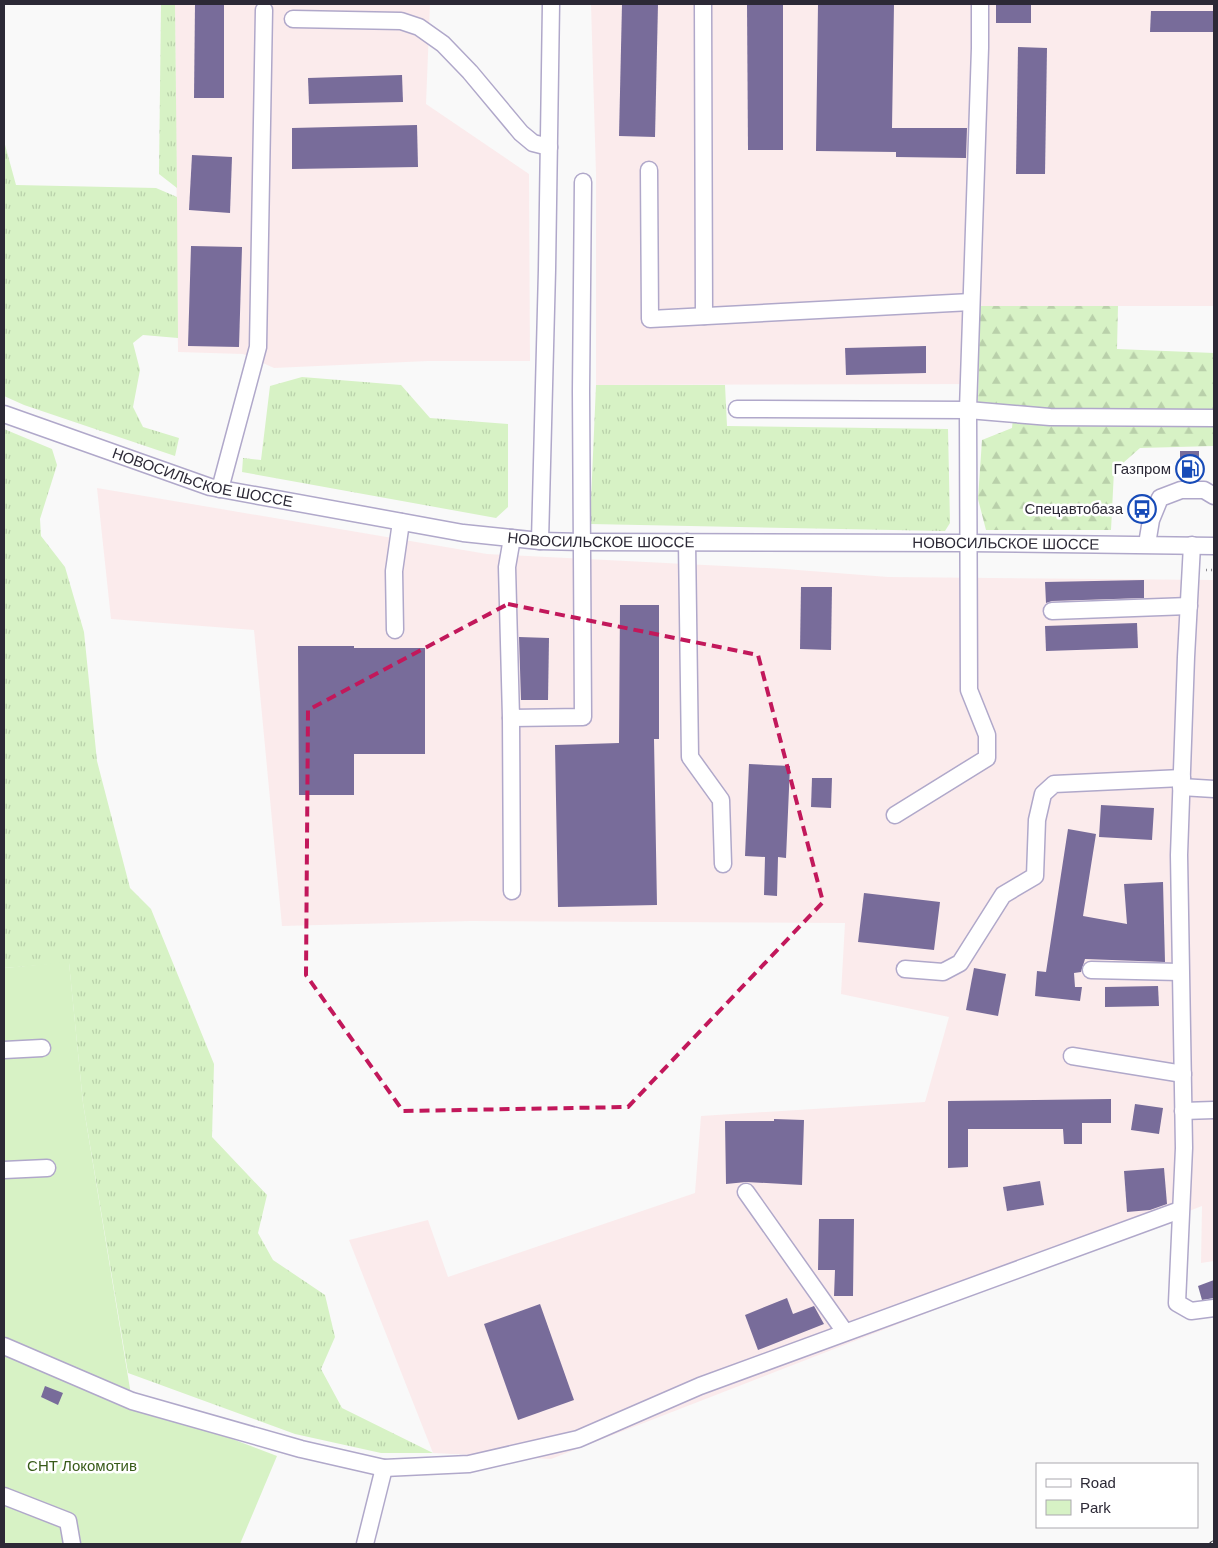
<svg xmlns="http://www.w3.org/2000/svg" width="1218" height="1548" viewBox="0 0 1218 1548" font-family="Helvetica,sans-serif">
	<defs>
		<pattern id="grass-tufts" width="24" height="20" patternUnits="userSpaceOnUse" patternTransform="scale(1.25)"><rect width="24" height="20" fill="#d7f2c5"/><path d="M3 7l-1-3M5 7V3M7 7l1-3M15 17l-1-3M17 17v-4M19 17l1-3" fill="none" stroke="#b9d0aa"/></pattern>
		<pattern id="forest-firs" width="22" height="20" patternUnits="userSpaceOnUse" patternTransform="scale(1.25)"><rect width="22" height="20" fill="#d7f2c5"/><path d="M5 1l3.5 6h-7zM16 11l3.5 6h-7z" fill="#b9d0aa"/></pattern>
	</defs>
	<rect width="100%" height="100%" fill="#f9f9f9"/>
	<g fill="#fbebec">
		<path d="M 175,4 L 430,4 L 426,104 L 529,174 L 530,361 L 428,361 L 274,368 L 243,354 L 178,352 Z"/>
		<path d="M 591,4 L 1214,4 L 1214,306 L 980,306 L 978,384 L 596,385 L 596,174 Z"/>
		<path d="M 97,488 L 487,554 L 785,569 L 888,577 L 1214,580 L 1214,1261 L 1201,1263 L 1202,1206 L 551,1459 L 433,1453 L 349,1240 L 428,1220 L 448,1277 L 695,1193 L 701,1116 L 925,1102 L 949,1017 L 841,994 L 845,923 L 471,921 L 282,926 L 254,630 L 111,619 Z"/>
	</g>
	<g fill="url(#grass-tufts)">
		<path d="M 161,4 L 175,4 L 177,188 L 159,174 Z"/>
		<path d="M 4,141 L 16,185 L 156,188 L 177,197 L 178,338 L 143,335 L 133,343 L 140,370 L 133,407 L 143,427 L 179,438 L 175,456 L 24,405 L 4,396 Z"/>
		<path d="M 302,377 L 401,385 L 430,418 L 508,424 L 508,507 L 496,518 L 242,472 L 243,458 L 261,460 L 270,386 Z"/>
		<path d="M 596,385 L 725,385 L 727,426 L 948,429 L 950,523 L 945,531 L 590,524 Z"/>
		<path d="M 4,429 L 52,449 L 57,465 L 40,519 L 41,536 L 65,567 L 84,632 L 97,761 L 130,888 L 151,909 L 214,1064 L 212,1137 L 267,1195 L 258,1233 L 273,1260 L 325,1295 L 335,1337 L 321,1369 L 342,1408 L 433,1453 L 381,1453 L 295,1434 L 128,1373 L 83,1103 L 69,963 L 4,968 Z"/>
	</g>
	<path fill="url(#forest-firs)" d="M 980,306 L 1118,306 L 1117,349 L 1214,353 L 1214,446 L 1140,448 L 1114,471 L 1111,530 L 986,530 L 978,499 L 982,440 L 1012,428 L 1014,407 L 978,403 Z"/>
	<path fill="#d7f2c5" d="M 69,962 L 83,1103 L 132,1401 L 277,1456 L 240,1544 L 4,1544 L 4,968 Z"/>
	<g fill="#786c9a">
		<path d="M 195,4 L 224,4 L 224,98 L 194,98 Z"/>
		<path d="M 622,4 L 658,4 L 655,137 L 619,136 Z"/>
		<path d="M 747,4 L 783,4 L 783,150 L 748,150 Z"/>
		<path d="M 818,4 L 894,4 L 892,128 L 967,128 L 966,158 L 896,157 L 896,152 L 816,151 Z"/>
		<rect x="996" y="4" width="35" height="19"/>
		<path d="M 1151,11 L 1214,11 L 1214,32 L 1150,32 Z"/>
		<path d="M 1018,47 L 1047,48 L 1045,174 L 1016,174 Z"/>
		<path d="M 402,75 L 403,102 L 309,104 L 308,78 Z"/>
		<path d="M 417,125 L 418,167 L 292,169 L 292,128 Z"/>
		<path d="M 192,155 L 232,157 L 230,213 L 189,210 Z"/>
		<path d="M 191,246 L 242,247 L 239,347 L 188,346 Z"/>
		<path d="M 926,346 L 926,373 L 846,375 L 845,348 Z"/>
		<rect x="1180" y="451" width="19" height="29"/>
		<path d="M 1144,580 L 1144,598 L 1052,601 L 1046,603 L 1045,582 Z"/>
		<path d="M 801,587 L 832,587 L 831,650 L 800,649 Z"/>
		<path d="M 620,605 L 659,605 L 659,739 L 654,739 L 657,905 L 558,907 L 555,745 L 619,743 Z"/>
		<path d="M 1137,623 L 1138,648 L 1046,651 L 1045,626 Z"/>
		<path d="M 519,637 L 549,638 L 548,700 L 521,700 Z"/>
		<path d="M 298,646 L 354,646 L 354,648 L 425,648 L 425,754 L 354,754 L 354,795 L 299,795 Z"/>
		<path d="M 749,764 L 790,766 L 786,858 L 778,857 L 777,896 L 764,895 L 765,857 L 745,856 Z"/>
		<path d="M 812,778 L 832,778 L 831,808 L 811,807 Z"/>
		<path d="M 1101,805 L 1154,808 L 1152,840 L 1099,837 Z"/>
		<path d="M 1068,829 L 1096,834 L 1083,916 L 1127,924 L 1124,884 L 1163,882 L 1165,962 L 1085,959 L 1081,972 L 1074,973 L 1075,987 L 1082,987 L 1080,1001 L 1035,996 L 1037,971 L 1046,972 Z"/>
		<path d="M 864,893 L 940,902 L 934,950 L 858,942 Z"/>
		<path d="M 974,968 L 1006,974 L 998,1016 L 966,1010 Z"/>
		<path d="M 1158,986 L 1159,1006 L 1105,1007 L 1105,987 Z"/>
		<path d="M 1111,1099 L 1111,1123 L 1082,1123 L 1082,1144 L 1064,1144 L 1063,1129 L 968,1129 L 968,1167 L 948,1168 L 948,1101 Z"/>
		<path d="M 1135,1104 L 1163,1108 L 1159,1134 L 1131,1130 Z"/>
		<path d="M 774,1119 L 804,1120 L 802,1185 L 746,1182 L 726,1184 L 725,1121 L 774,1121 Z"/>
		<path d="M 1164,1168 L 1167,1204 L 1150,1210 L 1127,1212 L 1124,1171 Z"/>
		<path d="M 1040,1181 L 1044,1205 L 1007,1211 L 1003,1187 Z"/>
		<path d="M 819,1219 L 854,1219 L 853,1296 L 834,1296 L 835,1270 L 818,1270 Z"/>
		<path d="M 1214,1280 L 1214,1298 L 1202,1300 L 1198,1286 Z"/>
		<path d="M 787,1298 L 793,1314 L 814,1306 L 824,1324 L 758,1350 L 745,1315 Z"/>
		<path d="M 540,1304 L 574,1400 L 518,1420 L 484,1324 Z"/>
		<path d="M 45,1386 L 63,1393 L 58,1405 L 41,1397 Z"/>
	</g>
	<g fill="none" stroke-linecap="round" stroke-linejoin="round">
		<defs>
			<g id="minor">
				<path d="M 703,4 L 704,316"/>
				<path d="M 293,19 L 401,21 L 419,27 L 443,44 L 470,72 L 521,133 L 533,143 L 549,147"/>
				<path d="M 649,170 L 650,319 L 971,302"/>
				<path d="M 737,409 L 968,410 L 1050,417 L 1214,418"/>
				<path id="s1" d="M 4,414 L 210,487 L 463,533 L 540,541 L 583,542 L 968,543 L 1214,546"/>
				<path d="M 220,489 L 258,347 L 264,10"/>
				<path d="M 512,538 L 507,567 L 511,718 L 583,717 L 581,391 L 583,182"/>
				<path d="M 540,541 L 547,270 L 551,4"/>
				<path d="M 687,542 L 690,757 L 721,800 L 723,864"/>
				<path d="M 1147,544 L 1151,520 L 1160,498 L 1181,490 L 1204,490 L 1214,496"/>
				<path d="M 1192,545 L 1186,657 L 1179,855 L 1184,1148 L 1177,1303 L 1191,1311 L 1214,1308"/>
				<path d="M 1052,611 L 1189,606"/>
				<path d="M 395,630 L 394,571 L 401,522"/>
				<path d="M 511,718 L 512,891"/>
				<path d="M 1181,787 L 1214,789"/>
				<path d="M 895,815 L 987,758 L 987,735 L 969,690 L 968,410 L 980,48 L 980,4"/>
				<path d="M 905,969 L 943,972 L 960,963 L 1003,895 L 1035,876 L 1037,820 L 1043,794 L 1054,784 L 1182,778"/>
				<path d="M 1091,970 L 1180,972"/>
				<path d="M 4,1050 L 42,1048"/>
				<path d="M 1072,1056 L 1183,1074"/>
				<path d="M 1183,1111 L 1214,1110"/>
				<path d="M 4,1170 L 47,1168"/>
				<path d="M 746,1192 L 845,1332"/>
				<path d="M 4,1346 L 132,1401 L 301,1449 L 384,1468 L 469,1464 L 578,1439 L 700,1386 L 1180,1210"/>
				<path d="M 4,1496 L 68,1521 L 72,1544"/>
				<path d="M 365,1544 L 384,1468"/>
			</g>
		</defs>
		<use href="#minor" stroke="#b0a8ca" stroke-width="19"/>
		<path stroke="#8d8c92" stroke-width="2.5" stroke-dasharray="1 4" stroke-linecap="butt" d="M 1206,570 L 1214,570"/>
		<use href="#minor" stroke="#fff" stroke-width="16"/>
		<defs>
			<path id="rail" d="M 1212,1544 L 1214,1543"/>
		</defs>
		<use href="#rail" stroke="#46444f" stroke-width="5.5"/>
		<use href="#rail" stroke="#fff" stroke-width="4" stroke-dasharray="11" stroke-linecap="butt"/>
	</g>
	<path fill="none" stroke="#c2185b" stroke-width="4" stroke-dasharray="10 6" stroke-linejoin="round" d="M 508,604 L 758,655 L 823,902 L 628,1107 L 403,1111 L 306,975 L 308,710 Z"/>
	<defs>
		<symbol id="fuel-ring" viewBox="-11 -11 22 22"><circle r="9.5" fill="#fff" stroke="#174bb8" stroke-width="1.5"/><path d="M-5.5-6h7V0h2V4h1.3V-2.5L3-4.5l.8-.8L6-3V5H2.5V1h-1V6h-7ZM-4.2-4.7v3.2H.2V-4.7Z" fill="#174bb8"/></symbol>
		<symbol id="bus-ring" viewBox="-11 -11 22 22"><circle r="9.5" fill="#fff" stroke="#174bb8" stroke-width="1.5"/><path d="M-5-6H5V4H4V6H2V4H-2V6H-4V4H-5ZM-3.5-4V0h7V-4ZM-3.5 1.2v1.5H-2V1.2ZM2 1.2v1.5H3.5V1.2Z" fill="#174bb8"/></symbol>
	</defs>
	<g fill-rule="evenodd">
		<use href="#fuel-ring" x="1174" y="453" width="32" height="32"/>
		<use href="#bus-ring" x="1126" y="493" width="32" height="32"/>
	</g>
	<g text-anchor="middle" stroke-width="5" stroke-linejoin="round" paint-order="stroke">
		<g font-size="15" fill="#2c2936" stroke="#fff" text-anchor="end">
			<text x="1171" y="474">Газпром</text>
			<text x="1123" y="514">Спецавтобаза</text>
		</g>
		<g font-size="15" fill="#2c2936" stroke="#fff">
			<text dy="5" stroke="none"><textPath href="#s1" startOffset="209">НОВОСИЛЬСКОЕ ШОССЕ</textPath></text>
			<text dy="5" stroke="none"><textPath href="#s1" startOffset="614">НОВОСИЛЬСКОЕ ШОССЕ</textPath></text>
			<text dy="5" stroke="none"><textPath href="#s1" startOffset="1019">НОВОСИЛЬСКОЕ ШОССЕ</textPath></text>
		</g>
		<g font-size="15" fill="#385b19" stroke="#fff">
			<text x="82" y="1471">СНТ Локомотив</text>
		</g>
	</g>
	<rect width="1218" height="1548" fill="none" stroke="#2c2936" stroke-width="10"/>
	<rect x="1036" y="1463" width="162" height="65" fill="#ffffff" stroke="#aba9af"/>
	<rect x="1046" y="1479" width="25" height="8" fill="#ffffff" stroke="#aba9af"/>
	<text x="1080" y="1488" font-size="15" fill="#2c2936">Road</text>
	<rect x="1046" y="1500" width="25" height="15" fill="#d7f2c5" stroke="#aba9af"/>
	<text x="1080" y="1513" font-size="15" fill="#2c2936">Park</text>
</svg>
